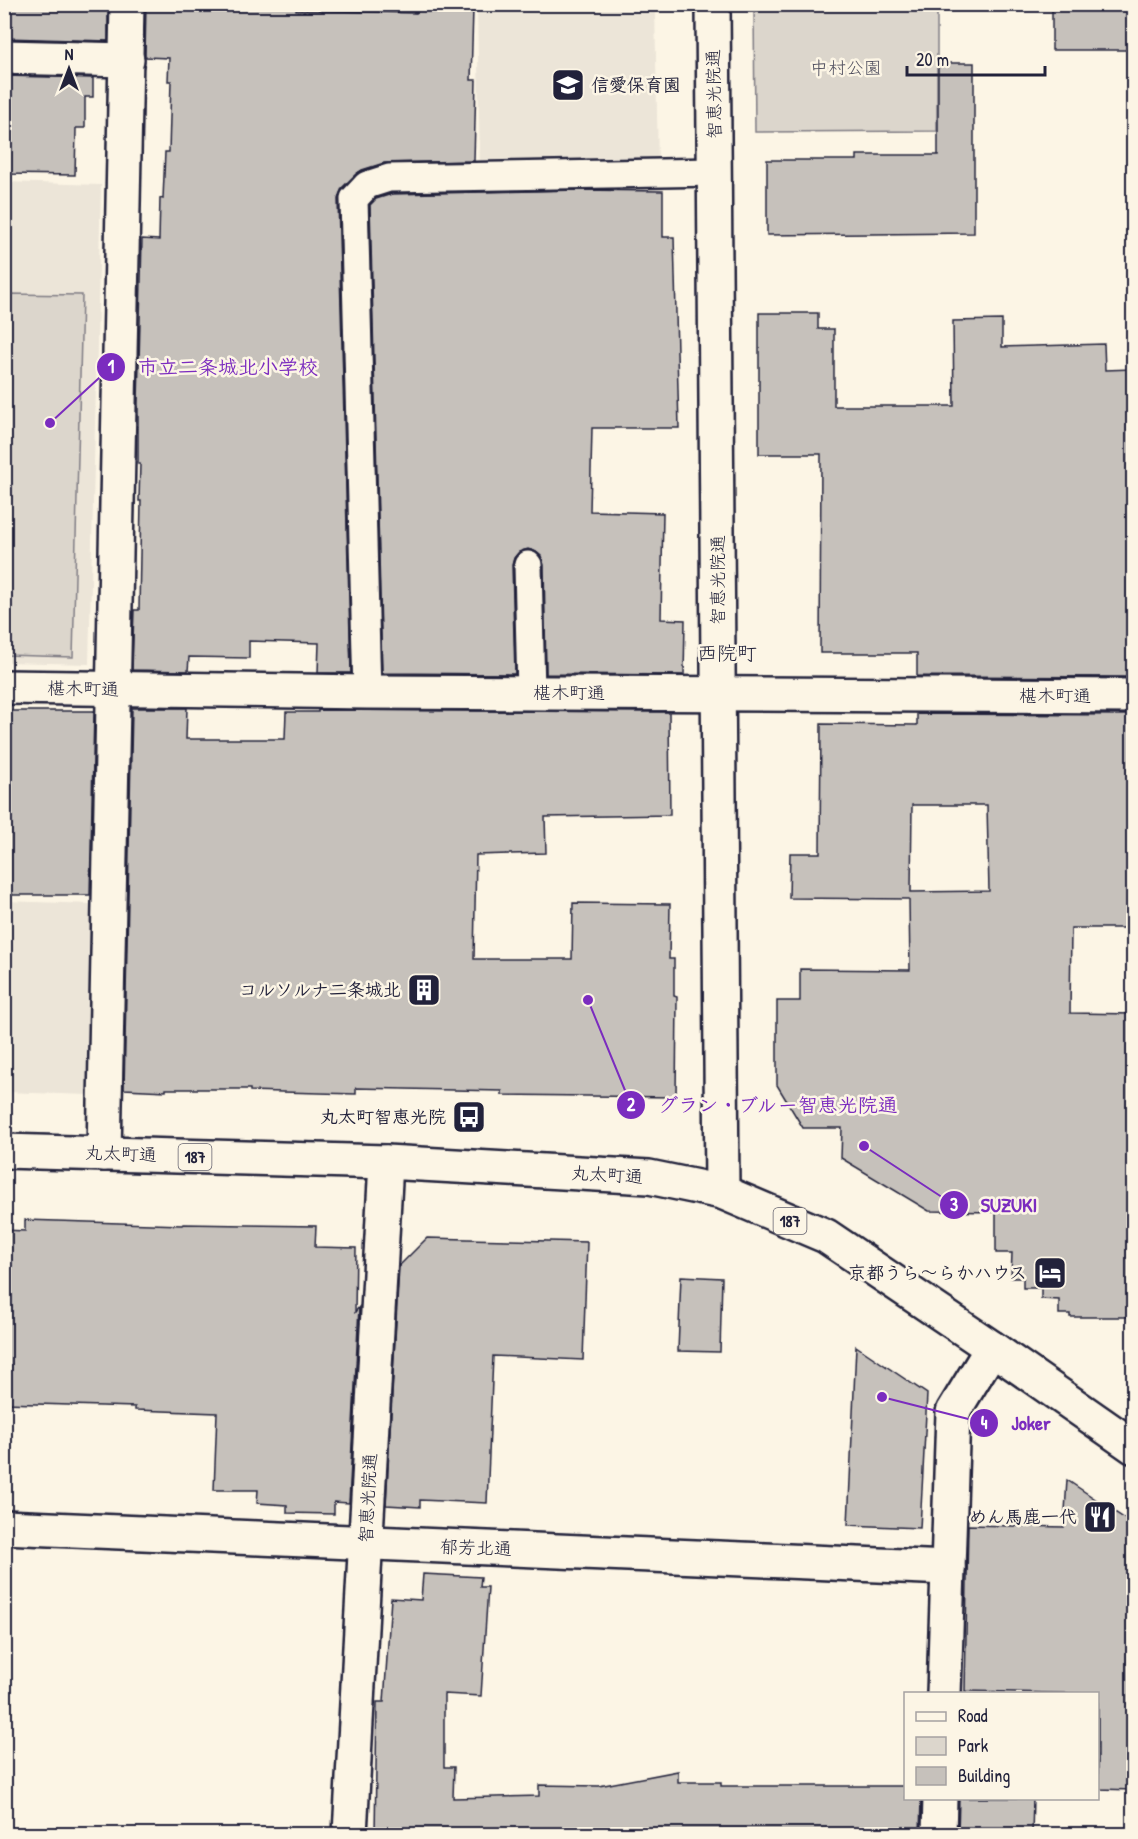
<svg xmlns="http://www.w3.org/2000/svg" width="1138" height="1839" viewBox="0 0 1138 1839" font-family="'Patrick Hand','Klee One',sans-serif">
	<rect width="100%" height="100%" fill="#fcf5e5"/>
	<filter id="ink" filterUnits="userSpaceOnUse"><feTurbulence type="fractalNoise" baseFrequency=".0167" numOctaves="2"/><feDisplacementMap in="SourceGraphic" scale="12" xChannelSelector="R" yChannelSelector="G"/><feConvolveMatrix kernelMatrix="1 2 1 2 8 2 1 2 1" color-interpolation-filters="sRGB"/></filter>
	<g filter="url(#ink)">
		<g fill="#ece5d8">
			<path d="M 477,5 L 655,5 L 658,166 L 480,169 Z"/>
			<path d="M 5,182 L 101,185 L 89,664 L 5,662 Z"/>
			<path d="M 5,901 L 93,904 L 88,1095 L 5,1092 Z"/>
		</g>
		<g fill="#dcd6cc" stroke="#7f7c84" stroke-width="1.5">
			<path d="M 754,5 L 937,5 L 937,131 L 755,132 Z"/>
			<path d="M 5,294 L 82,295 L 73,657 L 5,655 Z"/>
		</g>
		<g fill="#c6c1bb" stroke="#22223b" stroke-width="1.5" fill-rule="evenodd">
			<path d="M 4,4 L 108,4 L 108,41 L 4,38 Z"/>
			<path d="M 146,4 L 297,4 L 296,10 L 416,13 L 416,7 L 473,9 L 471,80 L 476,80 L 474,161 L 384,163 L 362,170 L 356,174 L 342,188 L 338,199 L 351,673 L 318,673 L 319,643 L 249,641 L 249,658 L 189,657 L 188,671 L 132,670 L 134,610 L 139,610 L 141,501 L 139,501 L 140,464 L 138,464 L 138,403 L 142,239 L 159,240 L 160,198 L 163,199 L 165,152 L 169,152 L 171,81 L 168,81 L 169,58 L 145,57 Z"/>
			<rect x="1052" y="9" width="81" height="41"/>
			<path d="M 938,63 L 974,63 L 974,233 L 767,235 L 767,160 L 857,160 L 857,155 L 938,155 Z"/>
			<path d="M 4,76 L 93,78 L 93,97 L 85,97 L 85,128 L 76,128 L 75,175 L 4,174 Z"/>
			<path d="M 578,190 L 663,191 L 663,237 L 674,237 L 679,428 L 592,428 L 590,511 L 663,513 L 661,619 L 685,620 L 684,675 L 546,674 L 544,565 L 541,556 L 536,552 L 528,549 L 519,552 L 514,558 L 512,565 L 515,674 L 382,673 L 370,205 L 376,199 L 392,194 Z"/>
			<path d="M 759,313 L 818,313 L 818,329 L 834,329 L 834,406 L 954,406 L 953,321 L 1002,320 L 1002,347 L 1104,344 L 1105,370 L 1133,369 L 1134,677 L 917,676 L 917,653 L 820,653 L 821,454 L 759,454 Z"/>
			<path d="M 132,708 L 187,708 L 186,739 L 285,739 L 286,712 L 318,712 L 318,710 L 669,712 L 670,815 L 545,817 L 546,853 L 476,855 L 474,959 L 572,959 L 573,903 L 670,904 L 669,959 L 674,959 L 674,996 L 677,997 L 676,1097 L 502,1095 L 502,1091 L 356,1088 L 356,1094 L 282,1092 L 250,1091 L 250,1089 L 166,1089 L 166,1091 L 124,1089 Z"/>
			<path d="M 4,711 L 94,711 L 90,895 L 4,895 Z"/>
			<path d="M 917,714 L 1134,715 L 1134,928 L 1071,928 L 1070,1013 L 1134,1014 L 1134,1317 L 1070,1317 L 1070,1314 L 1059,1314 L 1059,1300 L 1041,1299 L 1041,1288 L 1023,1288 L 1023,1278 L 1011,1278 L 1012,1253 L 996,1253 L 996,1212 L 929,1211 L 841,1158 L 842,1128 L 803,1128 L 777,1085 L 777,1001 L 800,1001 L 800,969 L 910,970 L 909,899 L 789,898 L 790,853 L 820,853 L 821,724 L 917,725 ZM 912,805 L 987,805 L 989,891 L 911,892 Z"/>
			<path d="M 25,1220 L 182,1225 L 183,1224 L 316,1226 L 315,1247 L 356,1248 L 355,1312 L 359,1307 L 349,1503 L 334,1502 L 334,1514 L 287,1513 L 287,1505 L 257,1503 L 258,1490 L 214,1490 L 217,1413 L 135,1410 L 135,1407 L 4,1403 L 4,1230 L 25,1231 Z"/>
			<path d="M 427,1238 L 587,1242 L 583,1360 L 493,1356 L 487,1503 L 420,1500 L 420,1507 L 386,1505 L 399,1266 Z"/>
			<path d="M 681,1276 L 722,1278 L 720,1352 L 678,1351 Z"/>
			<path d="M 856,1346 L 927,1394 L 920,1528 L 848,1525 Z"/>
			<path d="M 1067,1480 L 1134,1525 L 1134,1790 L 1098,1789 L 1098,1694 L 965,1691 L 968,1525 L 1064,1527 Z"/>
			<path d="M 423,1574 L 481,1577 L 480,1587 L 488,1587 L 481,1696 L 444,1694 L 444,1767 L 454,1767 L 453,1798 L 539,1796 L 539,1785 L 599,1786 L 678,1771 L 678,1782 L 721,1782 L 721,1786 L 906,1786 L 906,1798 L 921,1798 L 920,1834 L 375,1834 L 377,1702 L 384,1702 L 391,1598 L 421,1600 Z"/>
			<path d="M 959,1798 L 1033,1798 L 1032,1834 L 958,1834 Z"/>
		</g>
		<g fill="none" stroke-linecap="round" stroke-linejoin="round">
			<defs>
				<g id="service">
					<path d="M 528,565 L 531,693"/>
					<path d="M 367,692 L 354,199 L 367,185 L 389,178 L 715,172"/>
				</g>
				<g id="minor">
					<path d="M 4,57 L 127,60"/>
					<path d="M 4,687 L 367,692 L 1134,696"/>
					<path d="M 104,1154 L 127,4"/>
					<path d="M 4,1527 L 948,1568"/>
					<path d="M 944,1694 L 953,1412 L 992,1348"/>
					<path d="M 350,1834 L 386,1162"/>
					<path d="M 939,1834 L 940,1798"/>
				</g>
				<path id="tertiary" d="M 713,4 L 722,1192"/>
				<path id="primary" d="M 4,1151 L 386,1162 L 649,1177 L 722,1192 L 826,1236 L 992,1348 L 1134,1447"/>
			</defs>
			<use href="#service" stroke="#22223b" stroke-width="32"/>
			<use href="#minor" stroke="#22223b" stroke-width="38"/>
			<use href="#tertiary" stroke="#22223b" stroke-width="38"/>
			<use href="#primary" stroke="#22223b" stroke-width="38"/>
			<use href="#service" stroke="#fcf5e5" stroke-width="27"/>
			<use href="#minor" stroke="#fcf5e5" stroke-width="33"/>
			<use href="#tertiary" stroke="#fcf5e5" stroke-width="33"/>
			<use href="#primary" stroke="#fcf5e5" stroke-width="33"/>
		</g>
	</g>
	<defs>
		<symbol id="school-square" viewBox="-11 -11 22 22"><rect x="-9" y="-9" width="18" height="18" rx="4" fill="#22223b" stroke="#fcf5e5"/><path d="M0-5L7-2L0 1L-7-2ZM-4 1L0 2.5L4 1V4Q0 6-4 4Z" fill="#fff"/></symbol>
		<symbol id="building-square" viewBox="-11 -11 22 22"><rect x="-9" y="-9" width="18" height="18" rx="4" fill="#22223b" stroke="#fcf5e5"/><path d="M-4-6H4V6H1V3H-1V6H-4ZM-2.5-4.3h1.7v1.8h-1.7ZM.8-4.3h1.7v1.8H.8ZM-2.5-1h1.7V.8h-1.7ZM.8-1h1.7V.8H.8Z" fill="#fff"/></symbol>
		<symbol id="bus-square" viewBox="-11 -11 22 22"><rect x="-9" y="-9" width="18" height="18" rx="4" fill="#22223b" stroke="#fcf5e5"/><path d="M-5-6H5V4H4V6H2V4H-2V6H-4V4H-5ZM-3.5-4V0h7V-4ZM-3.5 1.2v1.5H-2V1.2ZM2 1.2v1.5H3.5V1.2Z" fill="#fff"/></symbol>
		<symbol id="hotel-square" viewBox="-11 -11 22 22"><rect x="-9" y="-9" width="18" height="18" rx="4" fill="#22223b" stroke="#fcf5e5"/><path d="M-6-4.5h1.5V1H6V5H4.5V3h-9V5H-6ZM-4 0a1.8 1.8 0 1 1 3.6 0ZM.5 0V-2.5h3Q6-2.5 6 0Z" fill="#fff"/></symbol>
		<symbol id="restaurant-square" viewBox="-11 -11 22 22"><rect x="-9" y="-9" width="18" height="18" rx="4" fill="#22223b" stroke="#fcf5e5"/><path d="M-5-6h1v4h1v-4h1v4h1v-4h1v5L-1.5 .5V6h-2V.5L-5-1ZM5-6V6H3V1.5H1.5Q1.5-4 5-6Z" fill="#fff"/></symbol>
	</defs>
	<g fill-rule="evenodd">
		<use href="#school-square" x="549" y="66" width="38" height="38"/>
		<use href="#building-square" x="405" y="971" width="38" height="38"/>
		<use href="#bus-square" x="450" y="1098" width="38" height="38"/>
		<use href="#hotel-square" x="1031" y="1254" width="38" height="38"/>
		<use href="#restaurant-square" x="1081" y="1498" width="38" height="38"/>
	</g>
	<g text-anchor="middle" stroke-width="5" stroke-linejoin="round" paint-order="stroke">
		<g fill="#fcf5e5" stroke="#63616e" stroke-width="1.5">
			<rect x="178.5" y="1144" width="33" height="26" rx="4.5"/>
			<rect x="773.5" y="1208" width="33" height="26" rx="4.5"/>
		</g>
		<g font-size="16" font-weight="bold" fill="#22223b">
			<text x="195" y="1163">187</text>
			<text x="790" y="1227">187</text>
		</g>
		<g font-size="18" fill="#504f5f" stroke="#fcf5e5">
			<text x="846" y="74">中村公園</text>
		</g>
		<g font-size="18" font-weight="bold" fill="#22223b" stroke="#fcf5e5" text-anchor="end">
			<text x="591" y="91" text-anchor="start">信愛保育園</text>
			<text x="401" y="996">コルソルナ二条城北</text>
			<text x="446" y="1123">丸太町智恵光院</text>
			<text x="1027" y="1279">京都うら〜らかハウス</text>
			<text x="1077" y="1523">めん馬鹿一代</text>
		</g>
		<g font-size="18" fill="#22223b" stroke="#fcf5e5">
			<text transform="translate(714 94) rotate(-91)" y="6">智恵光院通</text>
			<text transform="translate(718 580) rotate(-90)" y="6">智恵光院通</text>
			<text transform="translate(83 689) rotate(1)" y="6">椹木町通</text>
			<text x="569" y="699">椹木町通</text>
			<text x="1055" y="702">椹木町通</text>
			<text transform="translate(121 1154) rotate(2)" y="6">丸太町通</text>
			<text transform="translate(607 1175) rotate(3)" y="6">丸太町通</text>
			<text transform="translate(368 1498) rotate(-87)" y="6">智恵光院通</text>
			<text transform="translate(476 1548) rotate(2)" y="6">郁芳北通</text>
		</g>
		<g font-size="20" fill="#22223b" stroke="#fcf5e5">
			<text x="727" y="660">西院町</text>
		</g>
	</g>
	<path fill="none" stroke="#7b2cbf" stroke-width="2" d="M50 423L111 367M588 1000L631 1105M864 1146L954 1205M882 1397L984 1423"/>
	<g fill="#7b2cbf" stroke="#fcf5e5" stroke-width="2">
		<circle cx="50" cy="423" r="6"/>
		<circle cx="588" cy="1000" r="6"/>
		<circle cx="864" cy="1146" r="6"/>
		<circle cx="882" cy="1397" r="6"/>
		<circle cx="111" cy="367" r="15"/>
		<circle cx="631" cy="1105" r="15"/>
		<circle cx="954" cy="1205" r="15"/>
		<circle cx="984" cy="1423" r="15"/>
	</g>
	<g font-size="18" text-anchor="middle" font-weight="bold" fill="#fff">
		<text x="111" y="373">1</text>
		<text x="631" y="1111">2</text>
		<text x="954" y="1211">3</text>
		<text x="984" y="1429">4</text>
	</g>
	<g font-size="20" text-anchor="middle" font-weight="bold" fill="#7b2cbf" stroke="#fcf5e5" stroke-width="5" stroke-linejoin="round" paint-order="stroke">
		<text x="228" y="374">市立二条城北小学校</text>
		<text x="778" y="1112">グラン・ブルー智恵光院通</text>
		<text x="1009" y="1212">SUZUKI</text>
		<text x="1031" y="1430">Joker</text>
	</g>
	<rect width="1138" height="1839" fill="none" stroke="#fcf5e5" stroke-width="24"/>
	<rect x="12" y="12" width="1114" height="1815" fill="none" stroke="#22223b" stroke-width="2" filter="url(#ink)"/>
	<rect x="904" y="1692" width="195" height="108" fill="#fcf5e5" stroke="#a5a1a1" stroke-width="1.5"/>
	<rect x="916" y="1712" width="30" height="9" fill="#fcf5e5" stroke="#a5a1a1" stroke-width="1.5"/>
	<text x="958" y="1722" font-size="18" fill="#22223b">Road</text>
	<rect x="916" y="1737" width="30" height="18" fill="#dcd6cc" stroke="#a5a1a1" stroke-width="1.5"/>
	<text x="958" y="1752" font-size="18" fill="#22223b">Park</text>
	<rect x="916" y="1767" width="30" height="18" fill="#c6c1bb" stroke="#a5a1a1" stroke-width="1.5"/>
	<text x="958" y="1782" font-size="18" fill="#22223b">Building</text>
	<g transform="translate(69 69)" stroke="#fcf5e5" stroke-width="4.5" paint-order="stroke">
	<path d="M0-4.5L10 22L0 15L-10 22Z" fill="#22223b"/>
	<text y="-9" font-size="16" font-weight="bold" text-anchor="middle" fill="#22223b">N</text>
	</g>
	<path d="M907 66v9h138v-9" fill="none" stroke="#22223b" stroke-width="3"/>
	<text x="916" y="66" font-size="18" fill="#22223b" stroke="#fcf5e5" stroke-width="4.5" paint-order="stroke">20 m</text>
</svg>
